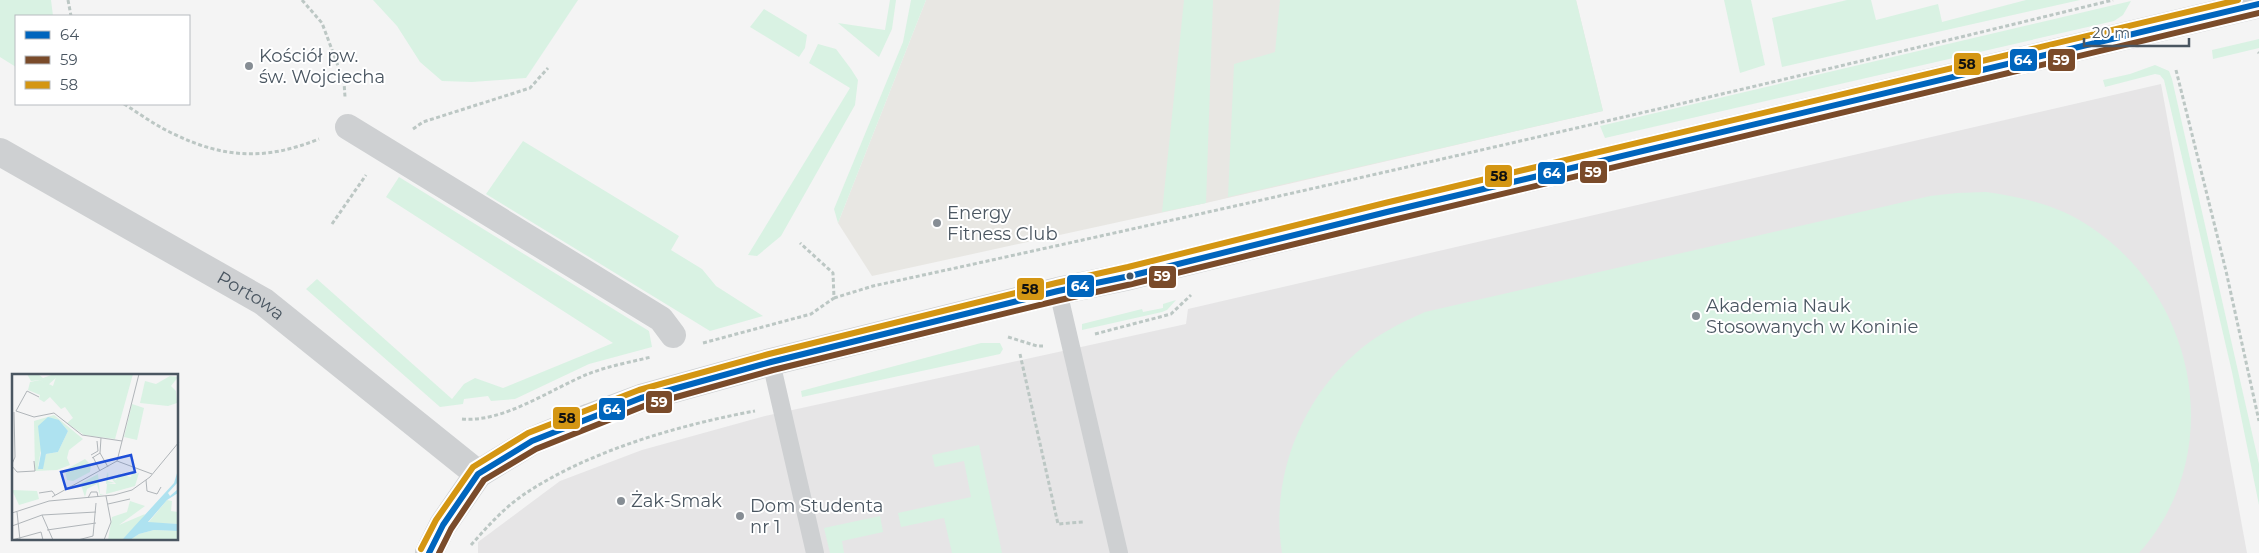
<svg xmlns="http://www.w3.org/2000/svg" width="2259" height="553" viewBox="0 0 2259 553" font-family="Montserrat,sans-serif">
	<rect width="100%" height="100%" fill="#f4f4f4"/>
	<path fill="#e8e7e3" d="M 926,0 L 1576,0 L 1603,111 L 1206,203 L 872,276 L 838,223 Z"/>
	<path fill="#e6e5e6" d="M 2161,84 L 2247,553 L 478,553 L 478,542 L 560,481 L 642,450 L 765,416 L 1186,324 L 1188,309 Z"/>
	<g fill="#d9f2e3">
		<path d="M 0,0 L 51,0 L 53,16 L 16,16 L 16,67 L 0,57 Z"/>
		<path d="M 373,0 L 578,0 L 526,78 L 472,82 L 442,81 L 420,62 L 397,26 Z"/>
		<path d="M 890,0 L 896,0 L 892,29 L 879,57 L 838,23 L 885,30 Z"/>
		<path d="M 911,0 L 926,0 L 838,223 L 834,209 L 903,42 Z"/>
		<path d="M 1184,0 L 1213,0 L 1206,203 L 1162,212 Z"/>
		<path d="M 1280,0 L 1576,0 L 1603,111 L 1228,197 L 1234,64 L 1275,52 Z"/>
		<path d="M 1724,0 L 1751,0 L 1765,65 L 1740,73 Z"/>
		<path d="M 1847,0 L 1871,0 L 1876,20 L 1938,4 L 1942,22 L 2026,0 L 2080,0 L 1782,67 L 1772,18 Z"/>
		<path d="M 2131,1 L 2123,15 L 2114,21 L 1605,138 L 1600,126 Z"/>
		<path d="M 764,9 L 807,35 L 805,48 L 799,57 L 750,27 Z"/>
		<path d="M 2259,39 L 2259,48 L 2213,59 L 2212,50 Z"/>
		<path d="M 818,44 L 836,49 L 851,69 L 858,80 L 855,105 L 781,236 L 757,256 L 748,255 L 850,88 L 809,63 Z"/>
		<path d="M 2155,65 L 2169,71 L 2172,79 L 2259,464 L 2259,505 L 2232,372 L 2164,80 L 2160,75 L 2155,74 L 2105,87 L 2103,80 L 2130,74 Z"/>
		<path d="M 523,141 L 679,236 L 671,250 L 702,269 L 716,286 L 763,316 L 710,331 L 486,194 Z"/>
		<path d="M 399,177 L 649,331 L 652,347 L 589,364 L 515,399 L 491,401 L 488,396 L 464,399 L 463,404 L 440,407 L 306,289 L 317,279 L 452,399 L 464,384 L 475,378 L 503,388 L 613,343 L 386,197 Z"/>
		<path d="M 1986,192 C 2023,197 2061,206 2092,228 C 2198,299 2227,455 2139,553 L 1282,553 C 1270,480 1300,401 1356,353 C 1376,335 1400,323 1425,312 L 1930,196 L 1957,193 Z"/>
		<path d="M 1176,300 L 1167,310 L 1162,312 L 1082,330 L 1082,324 L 1142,309 L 1143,312 L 1163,308 L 1163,304 Z"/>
		<path d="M 981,343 L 1000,343 L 1003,349 L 1000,354 L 802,397 L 801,391 Z"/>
		<path d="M 979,445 L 1002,553 L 952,553 L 944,518 L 901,527 L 898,513 L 971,497 L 964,461 L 935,467 L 932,455 Z"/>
		<path d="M 880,516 L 883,532 L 842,541 L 844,553 L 830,553 L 824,528 Z"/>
	</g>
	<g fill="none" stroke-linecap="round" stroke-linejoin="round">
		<g stroke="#bcc7c4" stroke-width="3" stroke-dasharray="4 2.5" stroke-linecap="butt">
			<path d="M 68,0 L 71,16"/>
			<path d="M 302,0 L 322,23 L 344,82 L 345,97"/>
			<path d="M 2258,52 L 2259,53"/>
			<path d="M 2176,70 L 2226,271 L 2259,421"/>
			<path d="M 124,104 C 140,114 156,126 174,134 C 225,159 267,160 319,139"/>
			<path d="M 413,129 L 423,122 L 530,88 L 548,68"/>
			<path d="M 332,224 L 366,175"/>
			<path d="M 834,298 L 873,286 C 1287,196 1701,101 2113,0"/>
			<path d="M 1095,334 L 1171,314 L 1191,295"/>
			<path d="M 1008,337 L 1037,346 L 1043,346"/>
			<path d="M 703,343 L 811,314 L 834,298 L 833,273 L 800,243"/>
			<path d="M 1020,354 L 1058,524 L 1083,522"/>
			<path d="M 462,419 C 503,423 551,389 588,374 C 608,366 631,362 651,357"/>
			<path d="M 471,545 C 487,527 503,509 523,495 C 588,451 679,425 755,411"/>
		</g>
		<g stroke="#ced0d2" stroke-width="18">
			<path d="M 1058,291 L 1119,553"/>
			<path d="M 771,362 L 815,553"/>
		</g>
		<path stroke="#ced0d2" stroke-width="26" d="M 348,127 L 661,319 L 673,335"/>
		<g stroke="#ced0d2" stroke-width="28">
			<path id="s1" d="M 0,152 L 264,302 L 478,474"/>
			<path d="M 429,553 L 443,525 L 478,474 L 532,441 L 590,417 L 641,398 L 771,362 L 1058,291 L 1130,276 L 1387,212 L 2259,4"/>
		</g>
		<defs>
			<path id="bus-1" d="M 429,553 L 443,525 L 478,474 L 532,441 L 641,398 L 771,362 L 1058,291 L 1130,276 L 1387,212 L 2259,4"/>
			<path id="bus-2" d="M 439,553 L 451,529 L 484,480 L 536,449 L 644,406 L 773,370 L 1060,300 L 1132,284 L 1389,221 L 2259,13"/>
			<path id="bus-3" d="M 421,549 L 436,520 L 473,467 L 528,433 L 639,390 L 769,354 L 1056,283 L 1128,267 L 1385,203 L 2238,0"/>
		</defs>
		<use href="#bus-1" stroke="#fff" stroke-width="10"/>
		<use href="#bus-2" stroke="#fff" stroke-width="10"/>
		<use href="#bus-3" stroke="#fff" stroke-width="10"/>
		<use href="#bus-1" stroke="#0065bd" stroke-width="6"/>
		<use href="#bus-2" stroke="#7a4b2a" stroke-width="6"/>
		<use href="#bus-3" stroke="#d49613" stroke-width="6"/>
	</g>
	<g fill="#868d94" stroke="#fff" stroke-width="2">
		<circle cx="249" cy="66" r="5"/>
		<circle cx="937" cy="223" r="5"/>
		<circle cx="1696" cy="316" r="5"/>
		<circle cx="621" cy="501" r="5"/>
		<circle cx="740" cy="516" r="5"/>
	</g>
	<circle fill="#4a5661" stroke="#fff" stroke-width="2" cx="1130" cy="276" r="4.5"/>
	<g text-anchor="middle" stroke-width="4" stroke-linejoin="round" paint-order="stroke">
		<g font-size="18" fill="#4a5661" stroke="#fff" text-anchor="start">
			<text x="259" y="62">Kościół pw.<tspan x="259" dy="21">św. Wojciecha</tspan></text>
			<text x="947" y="219">Energy<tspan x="947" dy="21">Fitness Club</tspan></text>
			<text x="1706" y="312">Akademia Nauk<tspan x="1706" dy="21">Stosowanych w Koninie</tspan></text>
			<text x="631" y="507">Żak-Smak</text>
			<text x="750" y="512">Dom Studenta<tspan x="750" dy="21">nr 1</tspan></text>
		</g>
		<g font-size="18" fill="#4a5661" stroke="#fff">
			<text dy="6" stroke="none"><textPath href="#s1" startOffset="289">Portowa</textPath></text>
		</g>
	</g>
	<g transform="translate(12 374)">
		<rect width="166" height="166" fill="#f4f4f4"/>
		<path d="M 158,2 L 166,3 L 159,12 L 164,17 L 165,29 L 156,32 L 128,29 L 133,7 L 144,10 ZM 73,85 L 79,91 L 78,98 L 61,107 L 55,106 L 53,96 ZM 98,96 L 96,102 L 104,106 L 106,100 L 119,103 L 121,96 L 123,97 L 123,100 L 127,99 L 123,112 L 94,120 L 95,110 L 104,110 L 96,101 L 96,107 L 103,109 L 94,110 L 95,98 L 96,101 ZM 86,100 L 88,120 L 92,121 L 88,121 L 85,110 L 75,115 L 73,123 L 69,111 L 58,115 ZM 155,126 L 160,127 L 159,137 L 166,138 L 166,150 L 136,149 ZM 118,127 L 133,132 L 107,151 L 133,140 L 128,148 L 110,166 L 96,166 L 100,143 L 115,138 ZM 142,156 L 166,157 L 166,166 L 118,166 L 127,160 Z" fill="#d9f2e3"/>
		<path d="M 15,0 L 26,0 L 31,4 L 42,0 L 46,2 L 36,11 L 28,6 L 19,7 Z" fill="#d9f2e3"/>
		<path d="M 120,30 L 132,34 L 125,66 L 112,63 Z" fill="#d9f2e3"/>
		<path d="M 42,41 L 71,65 L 57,76 L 55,84 L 58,91 L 45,96 L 23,97 L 22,47 ZM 47,46 L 56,57 L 46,78 L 34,80 L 30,95 L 26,92 L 29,76 ZM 0,116 L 25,117 L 27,125 L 7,131 Z" fill="#d9f2e3" fill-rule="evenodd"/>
		<path d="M 45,0 L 121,0 L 103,65 L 72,61 L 55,49 L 61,44 L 53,33 L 49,35 L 38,23 L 32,28 L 27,25 L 28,21 L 16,16 L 18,8 L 28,6 L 41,12 Z" fill="#d9f2e3"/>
		<path d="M 36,43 L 47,46 L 56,57 L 46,78 L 34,80 L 31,95 L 26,95 L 29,79 L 26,52 ZM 166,96 L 166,108 L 156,119 L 158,122 L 166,115 L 166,119 L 155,126 L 136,148 L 166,150 L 166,157 L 142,156 L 127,160 L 118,166 L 110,166 L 162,109 Z" fill="#aee2f0"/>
		<path fill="none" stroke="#b0b5b9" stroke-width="1" d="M 4,37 L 22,43 L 42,39 L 70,61 L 110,67M 4,37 L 15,17 L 27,23M 88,79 L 96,93M 79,81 L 86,77 L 85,67M 81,83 L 88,97M 80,84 L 88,79 L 89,64M 105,87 L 127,0M 105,87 L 140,100M 0,90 L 3,83 L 2,38M 0,92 L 5,98 L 23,97 L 22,87M 134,106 L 135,117 L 145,120 L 149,113M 27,119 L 40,117 L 43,121M 40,123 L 105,87M 76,124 L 79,118 L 85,118 L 86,123M 96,130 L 118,125M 5,138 L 8,166M 0,139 L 37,127 L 102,121 L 120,116 L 138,103 L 167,68M 30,141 L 41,166M 0,152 L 30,141 L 84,138M 35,156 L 84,149M 0,166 L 29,158 L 31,166M 66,166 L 81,162 L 84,129M 92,166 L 99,148 L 94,122"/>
		<path fill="#1d4ed8" fill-opacity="0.15" stroke="#1d4ed8" stroke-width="2.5" d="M 119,81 L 123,98 L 54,115 L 49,98 Z"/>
		<rect width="166" height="166" fill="none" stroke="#4a5661" stroke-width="2.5"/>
	</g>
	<g stroke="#fff" stroke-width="2">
		<rect x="2047" y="48" width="29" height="24" rx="5" fill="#7a4b2a"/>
		<rect x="2009" y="48" width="29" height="24" rx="5" fill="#0065bd"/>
		<rect x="1953" y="52" width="29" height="24" rx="5" fill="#d49613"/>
		<rect x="1579" y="160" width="29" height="24" rx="5" fill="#7a4b2a"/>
		<rect x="1537" y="161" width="29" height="24" rx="5" fill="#0065bd"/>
		<rect x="1484" y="164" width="29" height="24" rx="5" fill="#d49613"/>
		<rect x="1148" y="265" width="29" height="24" rx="5" fill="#7a4b2a"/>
		<rect x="1066" y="274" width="29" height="24" rx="5" fill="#0065bd"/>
		<rect x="1016" y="277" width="29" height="24" rx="5" fill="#d49613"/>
		<rect x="645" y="390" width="28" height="24" rx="5" fill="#7a4b2a"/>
		<rect x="598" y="397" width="28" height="24" rx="5" fill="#0065bd"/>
		<rect x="552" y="406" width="29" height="24" rx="5" fill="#d49613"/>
	</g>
	<g font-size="14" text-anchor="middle" font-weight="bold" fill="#fff">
		<text x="2061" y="65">59</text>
		<text x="2023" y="65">64</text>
		<text x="1593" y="177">59</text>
		<text x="1552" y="178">64</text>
		<text x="1162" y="281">59</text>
		<text x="1080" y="291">64</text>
		<text x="659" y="407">59</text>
		<text x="612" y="414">64</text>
	</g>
	<g font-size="14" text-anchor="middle" font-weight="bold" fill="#111">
		<text x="1967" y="69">58</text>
		<text x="1499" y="181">58</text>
		<text x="1030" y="294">58</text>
		<text x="567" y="423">58</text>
	</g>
	<rect x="15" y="15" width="175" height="90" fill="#ffffff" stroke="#b7bbc0"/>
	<rect x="25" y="31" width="25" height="8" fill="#0065bd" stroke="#b7bbc0"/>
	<text x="60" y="40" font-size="15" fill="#4a5661">64</text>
	<rect x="25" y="56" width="25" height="8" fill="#7a4b2a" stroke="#b7bbc0"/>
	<text x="60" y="65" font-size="15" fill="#4a5661">59</text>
	<rect x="25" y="81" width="25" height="8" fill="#d49613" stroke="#b7bbc0"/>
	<text x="60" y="90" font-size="15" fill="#4a5661">58</text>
	<path d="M2084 38v8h105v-8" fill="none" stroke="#4a5661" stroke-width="2.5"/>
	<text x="2092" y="38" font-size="15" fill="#4a5661" stroke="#ffffff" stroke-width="4" paint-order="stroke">20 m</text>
</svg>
